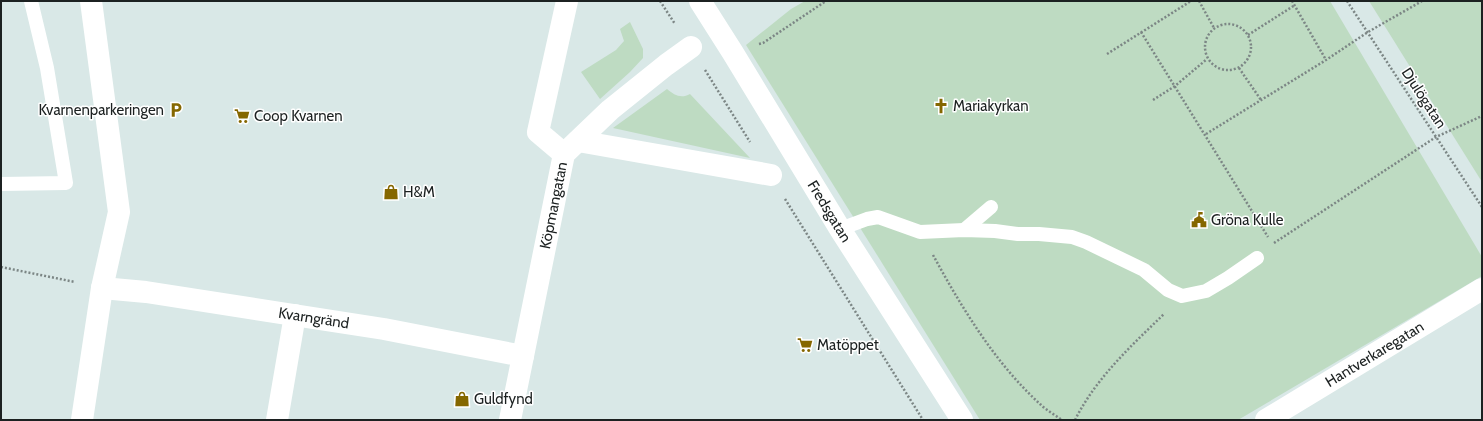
<svg xmlns="http://www.w3.org/2000/svg" width="1483" height="421" viewBox="0 0 1483 421" font-family="Cabin,sans-serif">
	<rect width="100%" height="100%" fill="#d9e8e7"/>
	<g fill="#bedbc2">
		<path d="M 805,1 L 1330,1 L 1482,257 L 1482,276 L 1238,420 L 980,420 L 746,45 L 791,9 Z"/>
		<path d="M 1369,1 L 1482,1 L 1482,182 Z"/>
		<path d="M 630,22 L 643,49 L 643,58 L 630,72 L 600,99 L 581,72 L 616,50 L 624,41 L 620,29 Z"/>
		<path d="M 667,89 C 674,95 681,99 690,94 L 750,158 L 613,128 Z"/>
	</g>
	<g fill="none" stroke-linecap="round" stroke-linejoin="round">
		<g stroke="#7c8685" stroke-width="2.5" stroke-dasharray="2 2" stroke-linecap="butt">
			<path d="M 660,1 L 675,24"/>
			<path d="M 1199,1 L 1214,28"/>
			<path d="M 1292,1 L 1326,60"/>
			<path d="M 1347,1 L 1482,207"/>
			<circle cx="1228" cy="47" r="23"/>
			<path d="M 1141,32 L 1268,237"/>
			<path d="M 1248,35 L 1295,5"/>
			<path d="M 759,44 L 763,43 L 826,1"/>
			<path d="M 1107,54 L 1191,1"/>
			<path d="M 1239,68 L 1261,100"/>
			<path d="M 705,70 L 750,142"/>
			<path d="M 1153,100 L 1175,86 L 1207,59"/>
			<path d="M 1206,134 L 1326,60 L 1368,32 L 1422,1"/>
			<path d="M 785,199 L 923,420"/>
			<path d="M 1274,243 L 1436,137 L 1482,116"/>
			<path d="M 933,255 C 962,308 995,363 1040,404 C 1046,410 1055,415 1062,420"/>
			<path d="M 1,267 L 75,282"/>
			<path d="M 1075,420 C 1096,378 1131,346 1164,314"/>
		</g>
		<g stroke="#fff" stroke-width="14">
			<path d="M 1,184 L 66,183 L 47,68 L 31,1"/>
			<path d="M 840,229 L 867,219 L 878,217 L 920,232 L 964,230 L 995,231 L 1018,234 L 1039,234 L 1072,237 L 1086,242 L 1144,270 L 1168,290 L 1182,296 L 1206,291 L 1228,278 L 1257,258"/>
			<path d="M 964,230 L 991,207"/>
		</g>
		<g stroke="#fff" stroke-width="22">
			<path id="s1" d="M 700,1 L 733,53 L 840,229 L 962,420"/>
			<path d="M 578,141 L 771,175"/>
			<path d="M 564,154 L 538,132 L 567,1"/>
			<path id="s2" d="M 102,288 L 146,292 L 384,329 L 523,356"/>
			<path d="M 82,420 L 102,288 L 119,212 L 91,1"/>
			<path d="M 277,420 L 295,315"/>
			<path id="s3" d="M 510,420 L 564,154 L 610,110 L 666,65 L 691,47"/>
			<path id="s4" d="M 1266,420 L 1482,289"/>
		</g>
	</g>
	<defs>
		<symbol id="church-bare" viewBox="-9 -9 18 18"><path d="M-1.2-6h2.4v3.5h3.3v2.4h-3.3V6h-2.4V-.1h-3.3v-2.4h3.3Z" fill="#856700" stroke="#fff" stroke-width="2.5" paint-order="stroke"/></symbol>
		<symbol id="parking-bare" viewBox="-9 -9 18 18"><path d="M-3.5-5.5H1a3.5 3.5 0 0 1 0 7H-1V5.5H-3.5ZM-1-3.4V-.6H.8a1.4 1.4 0 0 0 0-2.8Z" fill="#856700" stroke="#fff" stroke-width="2.5" paint-order="stroke"/></symbol>
		<symbol id="supermarket-bare" viewBox="-9 -9 18 18"><path d="M-6-5.5h2.5l.6 2H6L4.5 2H-2.5L-4.4-4H-6ZM-1.5 3.2a1.3 1.3 0 1 0 .1 0ZM3 3.2a1.3 1.3 0 1 0 .1 0Z" fill="#856700" stroke="#fff" stroke-width="2.5" paint-order="stroke"/></symbol>
		<symbol id="shop-bare" viewBox="-9 -9 18 18"><path d="M-5-2.5h2.3a2.7 3.5 0 0 1 5.4 0H5L5.5 6h-11ZM-1.5-2.5h3a1.5 2.3 0 0 0-3 0Z" fill="#856700" stroke="#fff" stroke-width="2.5" paint-order="stroke"/></symbol>
		<symbol id="civic-bare" viewBox="-9 -9 18 18"><path d="M-.6-6.5H3V-4.5H.6V-3L4-1V1h2V6H-6V1h2V-1L-.6-3ZM-1.2 2.5V6h2.4V2.5Z" fill="#856700" stroke="#fff" stroke-width="2.5" paint-order="stroke"/></symbol>
	</defs>
	<g fill-rule="evenodd">
		<use href="#church-bare" x="930" y="95" width="22" height="22"/>
		<use href="#parking-bare" x="165" y="99" width="22" height="22"/>
		<use href="#supermarket-bare" x="231" y="105" width="22" height="22"/>
		<use href="#shop-bare" x="380" y="181" width="22" height="22"/>
		<use href="#civic-bare" x="1188" y="209" width="22" height="22"/>
		<use href="#supermarket-bare" x="794" y="334" width="22" height="22"/>
		<use href="#shop-bare" x="451" y="388" width="22" height="22"/>
	</g>
	<g text-anchor="middle" stroke-width="3" stroke-linejoin="round" paint-order="stroke">
		<g font-size="15" fill="#1c2121" stroke="#fff">
			<text transform="translate(1424 98) rotate(57)" y="5">Djulögatan</text>
			<text dy="5" stroke="none"><textPath href="#s3" startOffset="219">Köpmangatan</textPath></text>
			<text dy="5" stroke="none"><textPath href="#s1" startOffset="247">Fredsgatan</textPath></text>
			<text dy="5" stroke="none"><textPath href="#s2" startOffset="214">Kvarngränd</textPath></text>
			<text dy="5" stroke="none"><textPath href="#s4" startOffset="127">Hantverkaregatan</textPath></text>
		</g>
		<g font-size="15" fill="#1c2121" stroke="#fff" text-anchor="start">
			<text x="953" y="111">Mariakyrkan</text>
			<text x="164" y="115" text-anchor="end">Kvarnenparkeringen</text>
			<text x="254" y="121">Coop Kvarnen</text>
			<text x="403" y="197">H&amp;M</text>
			<text x="1211" y="225">Gröna Kulle</text>
			<text x="817" y="350">Matöppet</text>
			<text x="474" y="404">Guldfynd</text>
		</g>
	</g>
	<rect width="1483" height="421" fill="none" stroke="#1c2121" stroke-width="4"/>
</svg>
